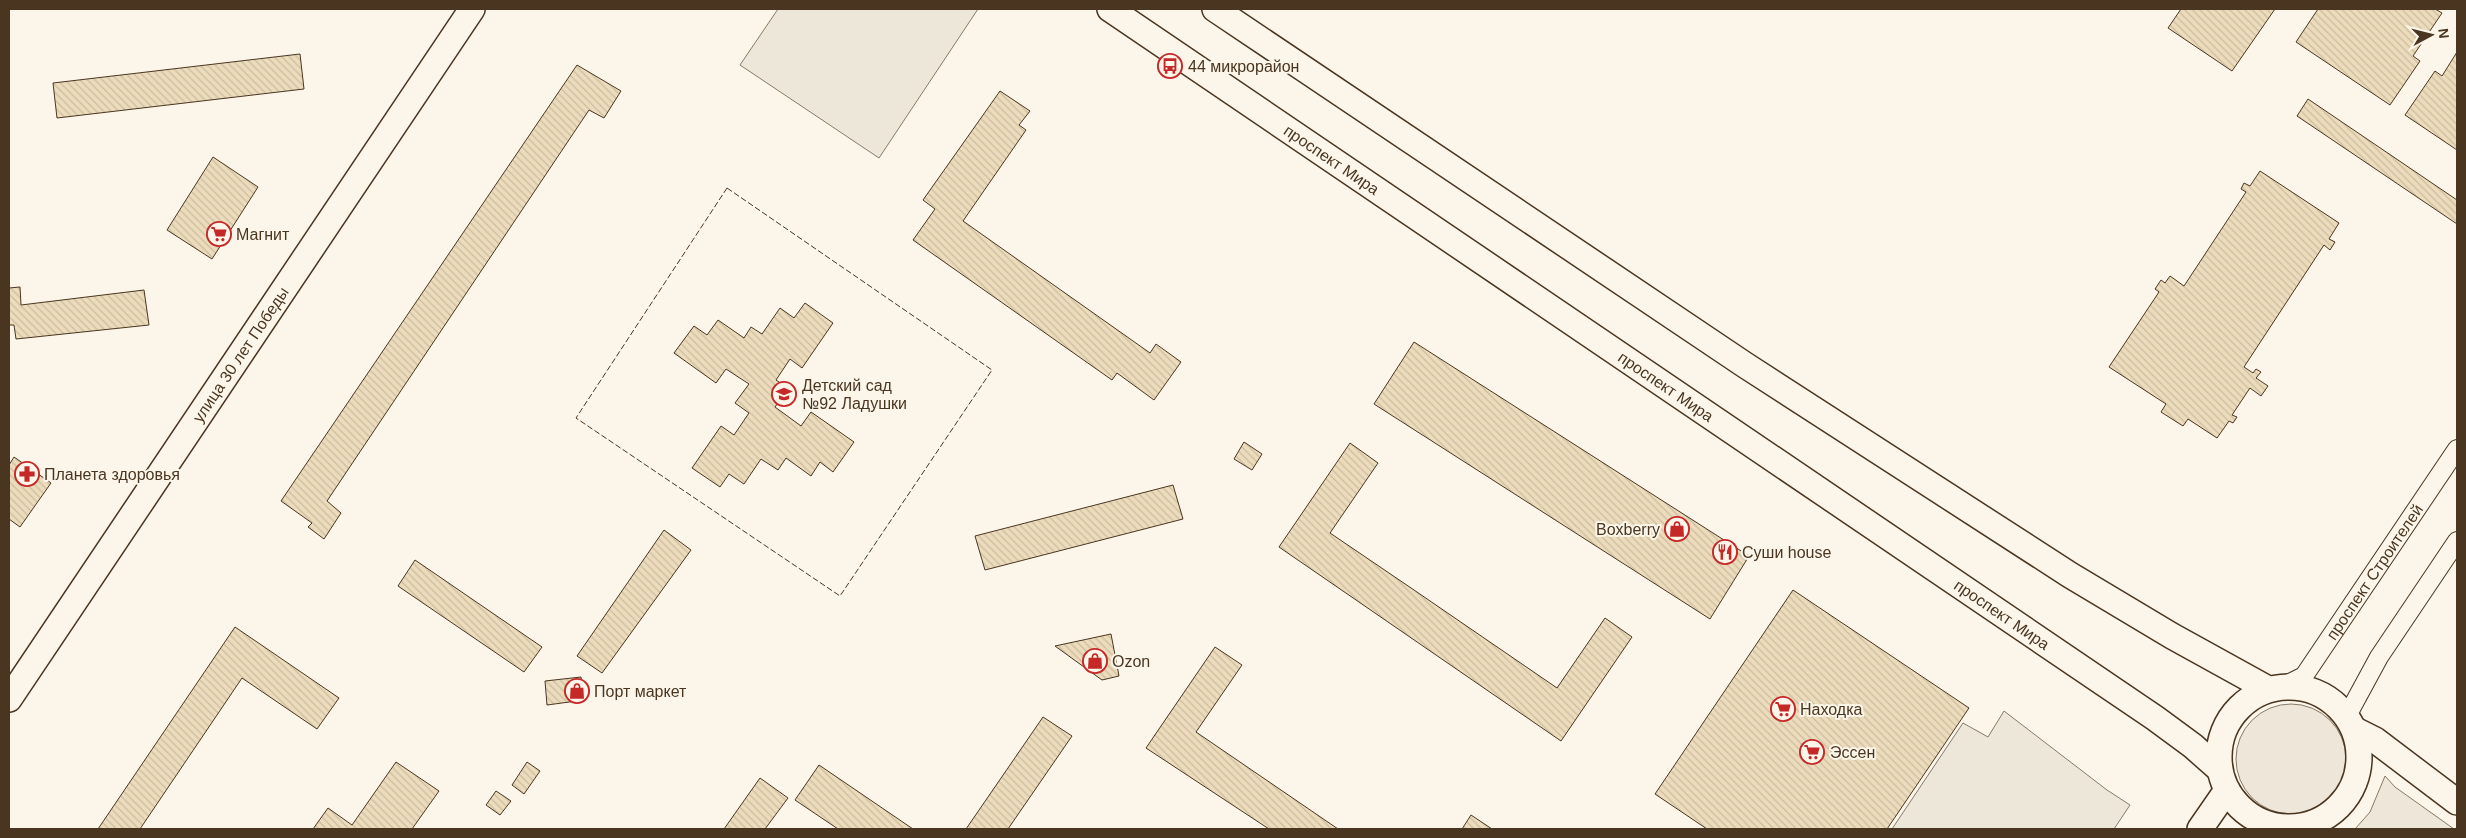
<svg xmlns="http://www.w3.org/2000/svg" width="2466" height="838" viewBox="0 0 2466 838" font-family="Arial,sans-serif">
	<defs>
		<pattern id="building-back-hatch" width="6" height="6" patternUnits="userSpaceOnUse" patternTransform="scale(1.25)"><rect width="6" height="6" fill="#ecdcbc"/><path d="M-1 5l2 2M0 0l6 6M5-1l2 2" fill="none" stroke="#ccbda1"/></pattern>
	</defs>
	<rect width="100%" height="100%" fill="#fbf6e9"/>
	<g fill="#ede6d9" stroke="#887966">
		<circle cx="2291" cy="759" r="55"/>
		<path d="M 2385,776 L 2395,787 L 2454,829 L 2355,829 L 2370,812 Z"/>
	</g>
	<g fill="#ede7d9" stroke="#887966">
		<path d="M 778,9 L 978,9 L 879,158 L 740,65 Z"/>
		<path d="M 2004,711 L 2107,790 L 2130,805 L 2114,829 L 1892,829 L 1963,723 L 1988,737 Z"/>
	</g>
	<g fill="url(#building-back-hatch)" stroke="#4a3520">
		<path d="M 2181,9 L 2275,9 L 2232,71 L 2168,28 Z"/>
		<path d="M 2318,9 L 2435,9 L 2442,13 L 2413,56 L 2420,61 L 2390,105 L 2296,42 Z"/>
		<path d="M 2457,52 L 2457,150 L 2405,115 L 2435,71 L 2442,76 Z"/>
		<path d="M 300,54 L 304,89 L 57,118 L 53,83 Z"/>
		<path d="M 577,65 L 621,91 L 604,118 L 589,110 L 327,501 L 341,513 L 324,539 L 308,527 L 312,523 L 281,501 Z"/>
		<path d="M 1000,91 L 1030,111 L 1019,125 L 1026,130 L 963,221 L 1150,353 L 1156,344 L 1181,362 L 1154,400 L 1117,373 L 1112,380 L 913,240 L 935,209 L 923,200 Z"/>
		<path d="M 2308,99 L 2457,200 L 2457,224 L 2297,116 Z"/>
		<path d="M 213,157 L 258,187 L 212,259 L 167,230 Z"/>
		<path d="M 2260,171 L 2339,223 L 2329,239 L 2335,242 L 2330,250 L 2324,245 L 2244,367 L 2253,373 L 2256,369 L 2261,372 L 2256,378 L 2268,386 L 2261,396 L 2250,388 L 2232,415 L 2237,417 L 2233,423 L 2229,421 L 2217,438 L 2188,419 L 2183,426 L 2161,412 L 2166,404 L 2109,367 L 2159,292 L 2155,289 L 2161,280 L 2165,283 L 2170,276 L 2184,286 L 2246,192 L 2241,189 L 2244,183 L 2250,186 Z"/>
		<path d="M 20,287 L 21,305 L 144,290 L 149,325 L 16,339 L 14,325 L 9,325 L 9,288 Z"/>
		<path d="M 805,303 L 833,323 L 802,368 L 790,359 L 776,380 L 788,388 L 775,407 L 801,426 L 811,412 L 854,442 L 833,472 L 820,462 L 811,476 L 786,458 L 778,470 L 761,459 L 744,484 L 729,474 L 720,487 L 692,468 L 721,426 L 734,435 L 749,413 L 735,403 L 749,384 L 726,369 L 716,383 L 674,353 L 694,326 L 707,335 L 718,320 L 744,338 L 751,327 L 762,334 L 780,308 L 794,318 Z"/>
		<path d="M 1414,342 L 1749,556 L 1710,619 L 1374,404 Z"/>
		<path d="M 1244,442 L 1262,454 L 1252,470 L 1234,459 Z"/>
		<path d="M 1350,443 L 1378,463 L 1330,533 L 1414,590 L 1557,688 L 1605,618 L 1632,637 L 1561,741 L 1279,547 Z"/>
		<path d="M 14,457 L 51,483 L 20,527 L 9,519 L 9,465 Z"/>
		<path d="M 1173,485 L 1183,519 L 985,570 L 975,536 Z"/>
		<path d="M 664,530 L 691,550 L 602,673 L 577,656 Z"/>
		<path d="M 415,560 L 542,647 L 524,672 L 398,586 Z"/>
		<path d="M 1793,590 L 1969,708 L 1887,829 L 1707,829 L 1655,794 Z"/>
		<path d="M 235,627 L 339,698 L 317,729 L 242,678 L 140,829 L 98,829 Z"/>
		<path d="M 1111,634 L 1119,676 L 1102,680 L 1055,646 Z"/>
		<path d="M 1215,647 L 1242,665 L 1196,732 L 1338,829 L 1269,829 L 1146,748 Z"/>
		<path d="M 581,677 L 584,700 L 547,705 L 545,681 Z"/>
		<path d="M 1043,717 L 1072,736 L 1008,829 L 966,829 Z"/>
		<path d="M 396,762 L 439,791 L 412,829 L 313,829 L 328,808 L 352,825 Z"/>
		<path d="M 527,762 L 540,771 L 524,794 L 512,785 Z"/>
		<path d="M 819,765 L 913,829 L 838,829 L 795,800 Z"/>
		<path d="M 760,778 L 788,798 L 765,829 L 724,829 Z"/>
		<path d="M 496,791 L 511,801 L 500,815 L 486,805 Z"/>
		<path d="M 1471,815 L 1492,829 L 1462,829 Z"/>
	</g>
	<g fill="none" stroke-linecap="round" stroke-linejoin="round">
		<defs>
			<g id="street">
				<path id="s1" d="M 2284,686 L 2304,676 L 2457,449"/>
				<path d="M 2347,716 L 2379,657 L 2457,541"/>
			</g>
			<g id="secondary">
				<path id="s2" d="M 1110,9 L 2155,718 L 2193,746 L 2219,769"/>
				<path d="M 1215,9 L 1745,365 L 2070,575 L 2172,636 L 2268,689"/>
				<circle cx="2289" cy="757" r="70"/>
				<path id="s3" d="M 9,699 L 472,9"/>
				<path d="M 2355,730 L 2375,740 L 2457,802"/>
				<path d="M 2200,829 L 2227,790"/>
			</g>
		</defs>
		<use href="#street" stroke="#4a3520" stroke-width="20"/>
		<use href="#secondary" stroke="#4a3520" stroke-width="28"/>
		<use href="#street" stroke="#fbf6e9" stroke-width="18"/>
		<use href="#secondary" stroke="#fbf6e9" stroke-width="25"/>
		<path stroke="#4a3520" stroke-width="1" stroke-dasharray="6 2.5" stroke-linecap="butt" d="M 727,188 L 992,370 L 840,596 L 576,418 Z"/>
	</g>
	<defs>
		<symbol id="bus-ring" viewBox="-11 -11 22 22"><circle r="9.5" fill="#fbf6e9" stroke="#c62828" stroke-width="1.5"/><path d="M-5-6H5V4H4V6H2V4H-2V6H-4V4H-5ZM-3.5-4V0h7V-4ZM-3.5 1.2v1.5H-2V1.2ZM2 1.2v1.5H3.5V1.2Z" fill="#c62828"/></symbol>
		<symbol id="supermarket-ring" viewBox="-11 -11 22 22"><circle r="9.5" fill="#fbf6e9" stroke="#c62828" stroke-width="1.5"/><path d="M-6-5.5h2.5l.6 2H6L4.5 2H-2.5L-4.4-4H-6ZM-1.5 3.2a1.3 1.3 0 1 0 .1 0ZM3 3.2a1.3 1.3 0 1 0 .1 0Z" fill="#c62828"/></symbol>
		<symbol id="school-ring" viewBox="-11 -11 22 22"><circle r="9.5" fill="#fbf6e9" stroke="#c62828" stroke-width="1.5"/><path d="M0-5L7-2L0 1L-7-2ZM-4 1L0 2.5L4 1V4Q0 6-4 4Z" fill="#c62828"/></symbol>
		<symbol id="pharmacy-ring" viewBox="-11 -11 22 22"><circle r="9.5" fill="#fbf6e9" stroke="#c62828" stroke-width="1.5"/><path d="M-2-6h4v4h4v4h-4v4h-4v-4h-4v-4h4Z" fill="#c62828"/></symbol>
		<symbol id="shop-ring" viewBox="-11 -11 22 22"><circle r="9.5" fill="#fbf6e9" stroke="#c62828" stroke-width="1.5"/><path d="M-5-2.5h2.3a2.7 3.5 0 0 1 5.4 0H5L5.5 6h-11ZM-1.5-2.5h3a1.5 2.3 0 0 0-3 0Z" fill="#c62828"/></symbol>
		<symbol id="restaurant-ring" viewBox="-11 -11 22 22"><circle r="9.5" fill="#fbf6e9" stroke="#c62828" stroke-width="1.5"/><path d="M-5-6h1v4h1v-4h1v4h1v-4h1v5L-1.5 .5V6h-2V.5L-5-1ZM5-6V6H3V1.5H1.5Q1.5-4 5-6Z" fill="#c62828"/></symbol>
	</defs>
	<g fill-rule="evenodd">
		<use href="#bus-ring" x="1156" y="52" width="28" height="28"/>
		<use href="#supermarket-ring" x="205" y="220" width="28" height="28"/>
		<use href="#school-ring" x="770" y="380" width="28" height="28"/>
		<use href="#pharmacy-ring" x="13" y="460" width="28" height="28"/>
		<use href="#shop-ring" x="1663" y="515" width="28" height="28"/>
		<use href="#restaurant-ring" x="1711" y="538" width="28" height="28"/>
		<use href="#shop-ring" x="1081" y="647" width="28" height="28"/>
		<use href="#shop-ring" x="563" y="677" width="28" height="28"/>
		<use href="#supermarket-ring" x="1769" y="695" width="28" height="28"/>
		<use href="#supermarket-ring" x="1798" y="738" width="28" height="28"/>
	</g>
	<g text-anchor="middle" stroke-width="4" stroke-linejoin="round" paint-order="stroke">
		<g font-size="16" fill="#4a3520" stroke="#fbf6e9" text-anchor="start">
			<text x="1188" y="72">44 микрорайон</text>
			<text x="236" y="240">Магнит</text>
			<text x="802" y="391">Детский сад<tspan x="802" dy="18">№92 Ладушки</tspan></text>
			<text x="44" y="480">Планета здоровья</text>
			<text x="1660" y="535" text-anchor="end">Boxberry</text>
			<text x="1742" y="558">Суши house</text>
			<text x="1112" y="667">Ozon</text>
			<text x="594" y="697">Порт маркет</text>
			<text x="1800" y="715">Находка</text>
			<text x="1830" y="758">Эссен</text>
		</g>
		<g font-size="16" fill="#4a3520" stroke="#fbf6e9">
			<text dy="6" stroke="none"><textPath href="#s2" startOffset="268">проспект Мира</textPath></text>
			<text dy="6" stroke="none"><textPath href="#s3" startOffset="415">улица 30 лет Победы</textPath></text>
			<text dy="6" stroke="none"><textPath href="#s2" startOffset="672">проспект Мира</textPath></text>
			<text dy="6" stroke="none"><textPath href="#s1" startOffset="148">проспект Строителей</textPath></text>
			<text dy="6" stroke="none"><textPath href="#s2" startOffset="1078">проспект Мира</textPath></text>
		</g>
	</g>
	<rect width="2466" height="838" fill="none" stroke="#4a3520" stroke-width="20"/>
	<g transform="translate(2431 35) rotate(83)" stroke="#fbf6e9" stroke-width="4" paint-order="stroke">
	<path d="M0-4L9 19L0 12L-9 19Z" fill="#4a3520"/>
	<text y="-8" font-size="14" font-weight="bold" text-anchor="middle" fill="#4a3520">N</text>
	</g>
</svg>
